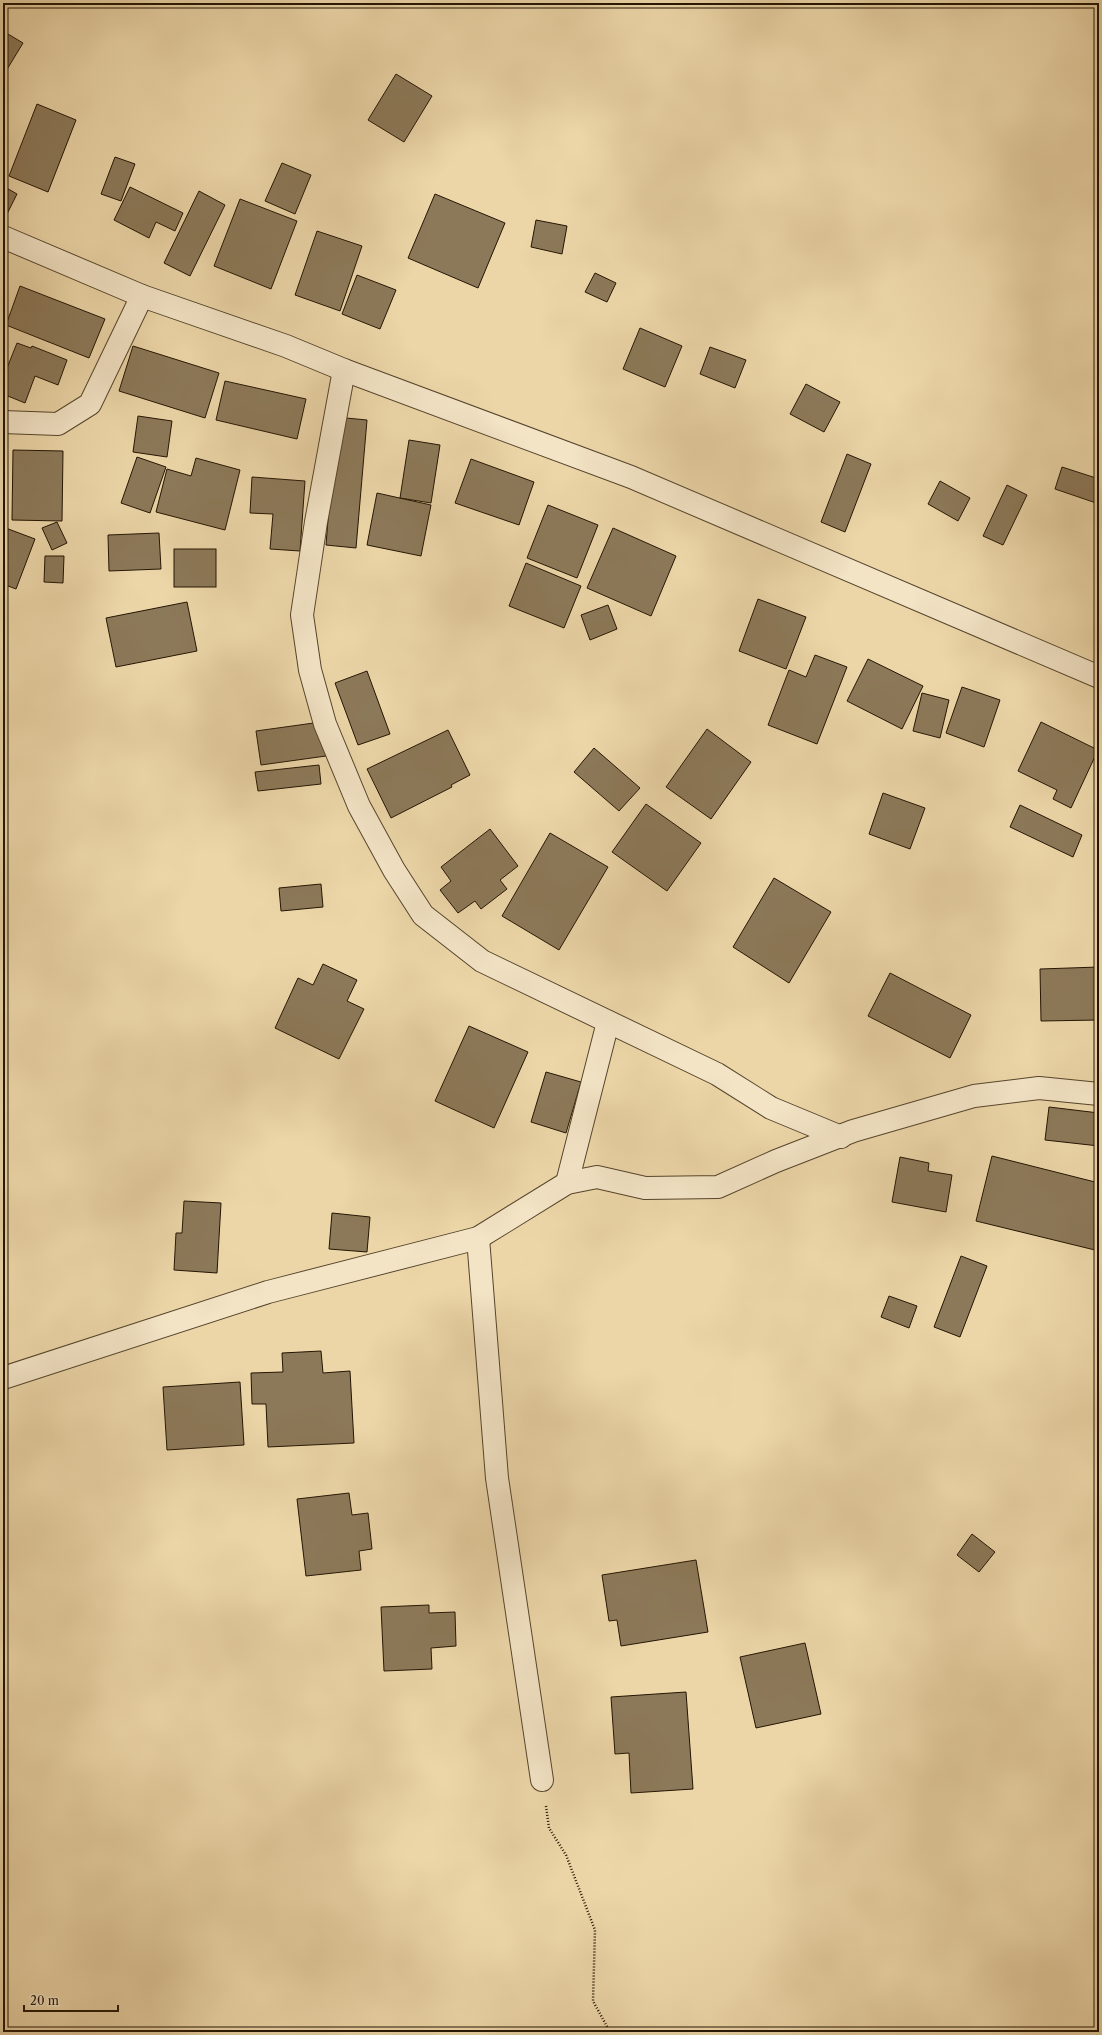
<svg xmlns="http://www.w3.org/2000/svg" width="1102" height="2035" viewBox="0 0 1102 2035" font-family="'Libre Caslon Text',serif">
	<rect width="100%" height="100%" fill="#ecd6a8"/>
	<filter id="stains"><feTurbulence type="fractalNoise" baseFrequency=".005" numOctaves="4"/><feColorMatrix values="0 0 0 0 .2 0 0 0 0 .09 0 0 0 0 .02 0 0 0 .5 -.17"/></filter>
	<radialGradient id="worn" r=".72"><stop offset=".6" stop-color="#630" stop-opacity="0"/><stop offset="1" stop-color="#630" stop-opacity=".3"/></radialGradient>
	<g fill="#8c7959" stroke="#241503">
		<path d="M 3,31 L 23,43 L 3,76 Z"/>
		<path d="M 396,74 L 432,96 L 404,142 L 368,120 Z"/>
		<path d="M 37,104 L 76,120 L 48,192 L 9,176 Z"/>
		<path d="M 115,157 L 135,164 L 121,201 L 101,194 Z"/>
		<path d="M 282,163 L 311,175 L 295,214 L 265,201 Z"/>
		<path d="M 3,186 L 17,194 L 3,222 Z"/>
		<path d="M 130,187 L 183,213 L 175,231 L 156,222 L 149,238 L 114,220 Z"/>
		<path d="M 199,191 L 225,205 L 190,276 L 164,263 Z"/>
		<path d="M 435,194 L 505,223 L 478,288 L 408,258 Z"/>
		<path d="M 240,199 L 297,221 L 271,289 L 214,266 Z"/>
		<path d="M 536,220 L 567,226 L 562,254 L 531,247 Z"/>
		<path d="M 317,231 L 362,246 L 340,311 L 295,295 Z"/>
		<path d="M 595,273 L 616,283 L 607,302 L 585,292 Z"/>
		<path d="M 357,275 L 396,290 L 380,329 L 342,314 Z"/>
		<path d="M 20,286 L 105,319 L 89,358 L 6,325 Z"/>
		<path d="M 640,328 L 682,346 L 665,387 L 623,369 Z"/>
		<path d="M 17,343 L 31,348 L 32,346 L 67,360 L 58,385 L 35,376 L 25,403 L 3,394 L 3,378 Z"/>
		<path d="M 133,346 L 219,373 L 205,418 L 119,391 Z"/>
		<path d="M 710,347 L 746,360 L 735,388 L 700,374 Z"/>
		<path d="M 225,381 L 306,399 L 297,439 L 216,420 Z"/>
		<path d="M 806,384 L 840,402 L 824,432 L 790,414 Z"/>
		<path d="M 138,416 L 172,421 L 167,457 L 133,452 Z"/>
		<path d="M 336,417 L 367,420 L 356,548 L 326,545 Z"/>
		<path d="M 409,440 L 440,445 L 431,503 L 400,498 Z"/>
		<path d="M 13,450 L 63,451 L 62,521 L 12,520 Z"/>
		<path d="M 847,454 L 871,464 L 845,532 L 821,522 Z"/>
		<path d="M 137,457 L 166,467 L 150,513 L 121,503 Z"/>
		<path d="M 196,458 L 240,470 L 225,530 L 156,512 L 167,469 L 191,476 Z"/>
		<path d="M 471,459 L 534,482 L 519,525 L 455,503 Z"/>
		<path d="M 1062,467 L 1099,479 L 1099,504 L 1055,489 Z"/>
		<path d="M 252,477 L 305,481 L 300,551 L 270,549 L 273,514 L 250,513 Z"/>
		<path d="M 940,481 L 970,498 L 958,521 L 928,504 Z"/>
		<path d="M 1007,485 L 1027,495 L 1003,545 L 983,536 Z"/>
		<path d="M 377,493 L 431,505 L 421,556 L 367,545 Z"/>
		<path d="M 548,505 L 598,525 L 577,578 L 527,558 Z"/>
		<path d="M 57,522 L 67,543 L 52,550 L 42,528 Z"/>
		<path d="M 3,527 L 35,539 L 16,589 L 3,584 Z"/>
		<path d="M 613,528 L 676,556 L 651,616 L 587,588 Z"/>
		<path d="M 159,533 L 161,569 L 109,571 L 108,535 Z"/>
		<rect x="174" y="549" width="42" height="38"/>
		<path d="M 45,556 L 64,556 L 63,583 L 44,582 Z"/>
		<path d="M 526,563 L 581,586 L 564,628 L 509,606 Z"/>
		<path d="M 758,599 L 806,617 L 786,669 L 739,651 Z"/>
		<path d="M 187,602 L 197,651 L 116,667 L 106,618 Z"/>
		<path d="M 608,605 L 617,629 L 590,640 L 581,615 Z"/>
		<path d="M 815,655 L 847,667 L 817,744 L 768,725 L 789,670 L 806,677 Z"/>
		<path d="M 868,659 L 923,686 L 902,729 L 847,701 Z"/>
		<path d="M 367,671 L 390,734 L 358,745 L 335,683 Z"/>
		<path d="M 962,687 L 1000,700 L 984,747 L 946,733 Z"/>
		<path d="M 922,693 L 949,700 L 940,738 L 913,731 Z"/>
		<path d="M 321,722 L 326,756 L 261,765 L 256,731 Z"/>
		<path d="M 1041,722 L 1098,750 L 1071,808 L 1053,799 L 1057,790 L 1018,771 Z"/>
		<path d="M 707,729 L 751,762 L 711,819 L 666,787 Z"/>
		<path d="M 448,730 L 470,775 L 451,785 L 452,787 L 391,818 L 367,769 Z"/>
		<path d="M 594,748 L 640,788 L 619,811 L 574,772 Z"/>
		<path d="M 319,765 L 321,784 L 258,791 L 255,772 Z"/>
		<path d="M 883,793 L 925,808 L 910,849 L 869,834 Z"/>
		<path d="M 646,804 L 701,843 L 667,891 L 612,852 Z"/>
		<path d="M 1020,805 L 1082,835 L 1073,857 L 1010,827 Z"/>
		<path d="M 490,829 L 518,866 L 500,880 L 507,889 L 481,909 L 475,901 L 458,913 L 440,890 L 451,881 L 441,867 Z"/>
		<path d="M 550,833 L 608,867 L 559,950 L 502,916 Z"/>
		<path d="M 774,878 L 831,912 L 789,983 L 733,947 Z"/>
		<path d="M 321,884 L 323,907 L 281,911 L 279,888 Z"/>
		<path d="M 323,964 L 357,980 L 347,1001 L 364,1009 L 339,1059 L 275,1028 L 298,978 L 313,985 Z"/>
		<path d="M 1099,967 L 1099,1020 L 1041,1021 L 1040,969 Z"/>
		<path d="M 890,973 L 971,1015 L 950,1058 L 868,1016 Z"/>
		<path d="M 469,1026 L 528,1052 L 494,1128 L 435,1101 Z"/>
		<path d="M 546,1072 L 581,1082 L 566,1133 L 531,1122 Z"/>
		<path d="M 1049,1107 L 1099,1113 L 1099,1146 L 1045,1140 Z"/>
		<path d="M 992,1156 L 1099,1183 L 1099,1251 L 976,1221 Z"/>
		<path d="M 900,1157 L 929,1163 L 928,1171 L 952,1175 L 946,1212 L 892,1202 Z"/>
		<path d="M 184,1201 L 221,1203 L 217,1273 L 174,1270 L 176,1233 L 182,1233 Z"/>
		<path d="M 332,1213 L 370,1217 L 367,1252 L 329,1249 Z"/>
		<path d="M 961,1256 L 987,1266 L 960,1337 L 934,1327 Z"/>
		<path d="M 889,1296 L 917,1306 L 909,1328 L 881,1317 Z"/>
		<path d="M 321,1351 L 323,1373 L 350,1371 L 354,1443 L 268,1447 L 266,1404 L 252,1404 L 251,1373 L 283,1372 L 282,1353 Z"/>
		<path d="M 240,1382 L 244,1445 L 167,1450 L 163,1387 Z"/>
		<path d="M 349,1493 L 352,1515 L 368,1513 L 372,1549 L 359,1551 L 361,1570 L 306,1576 L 297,1499 Z"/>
		<path d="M 972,1534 L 995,1552 L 979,1572 L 957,1555 Z"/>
		<path d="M 696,1560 L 708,1632 L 621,1646 L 617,1620 L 609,1621 L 602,1575 Z"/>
		<path d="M 429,1605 L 429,1613 L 455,1612 L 456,1646 L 431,1648 L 432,1669 L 384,1671 L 381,1607 Z"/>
		<path d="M 805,1643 L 821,1714 L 756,1728 L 740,1657 Z"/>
		<path d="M 686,1692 L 693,1789 L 631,1793 L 629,1753 L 615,1754 L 611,1697 Z"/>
	</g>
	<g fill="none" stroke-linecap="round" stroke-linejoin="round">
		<defs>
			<g id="minor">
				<path d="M 3,237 L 142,296 L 286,346 L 344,370 L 631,477 L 1099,677"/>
				<path d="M 344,370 L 316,522 L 302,615 L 310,670 L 325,724 L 359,806 L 394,870 L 423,915 L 482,961 L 717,1074 L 771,1108 L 841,1137"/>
				<path d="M 3,422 L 58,424 L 90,404 L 142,296"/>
				<path d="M 567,1183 L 608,1022"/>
				<path d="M 478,1238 L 497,1478 L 542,1780"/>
				<path d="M 3,1378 L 268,1292 L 478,1238 L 567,1183 L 597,1177 L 645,1188 L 718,1187 L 776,1161 L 853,1131 L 974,1096 L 1039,1088 L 1099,1094"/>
			</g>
		</defs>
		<use href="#minor" stroke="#56452c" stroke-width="24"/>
		<path stroke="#241503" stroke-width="2.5" stroke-dasharray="1 2" stroke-linecap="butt" d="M 546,1806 L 549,1828 L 566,1855 L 595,1930 L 593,2001 L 610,2032"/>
		<use href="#minor" stroke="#f3e4c6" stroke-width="22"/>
	</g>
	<rect width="1102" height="2035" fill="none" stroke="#ecd6a8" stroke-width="16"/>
	<rect x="4" y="4" width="1094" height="2027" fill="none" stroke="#241503" stroke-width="2"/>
	<rect x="8" y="8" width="1086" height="2019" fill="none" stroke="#241503"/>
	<path d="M24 2005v6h94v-6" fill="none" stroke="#241503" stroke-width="2"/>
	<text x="30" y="2005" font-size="12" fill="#241503" stroke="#f3e4c6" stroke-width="3" paint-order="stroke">20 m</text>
	<rect width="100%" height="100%" filter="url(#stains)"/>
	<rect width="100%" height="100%" fill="url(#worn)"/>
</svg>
